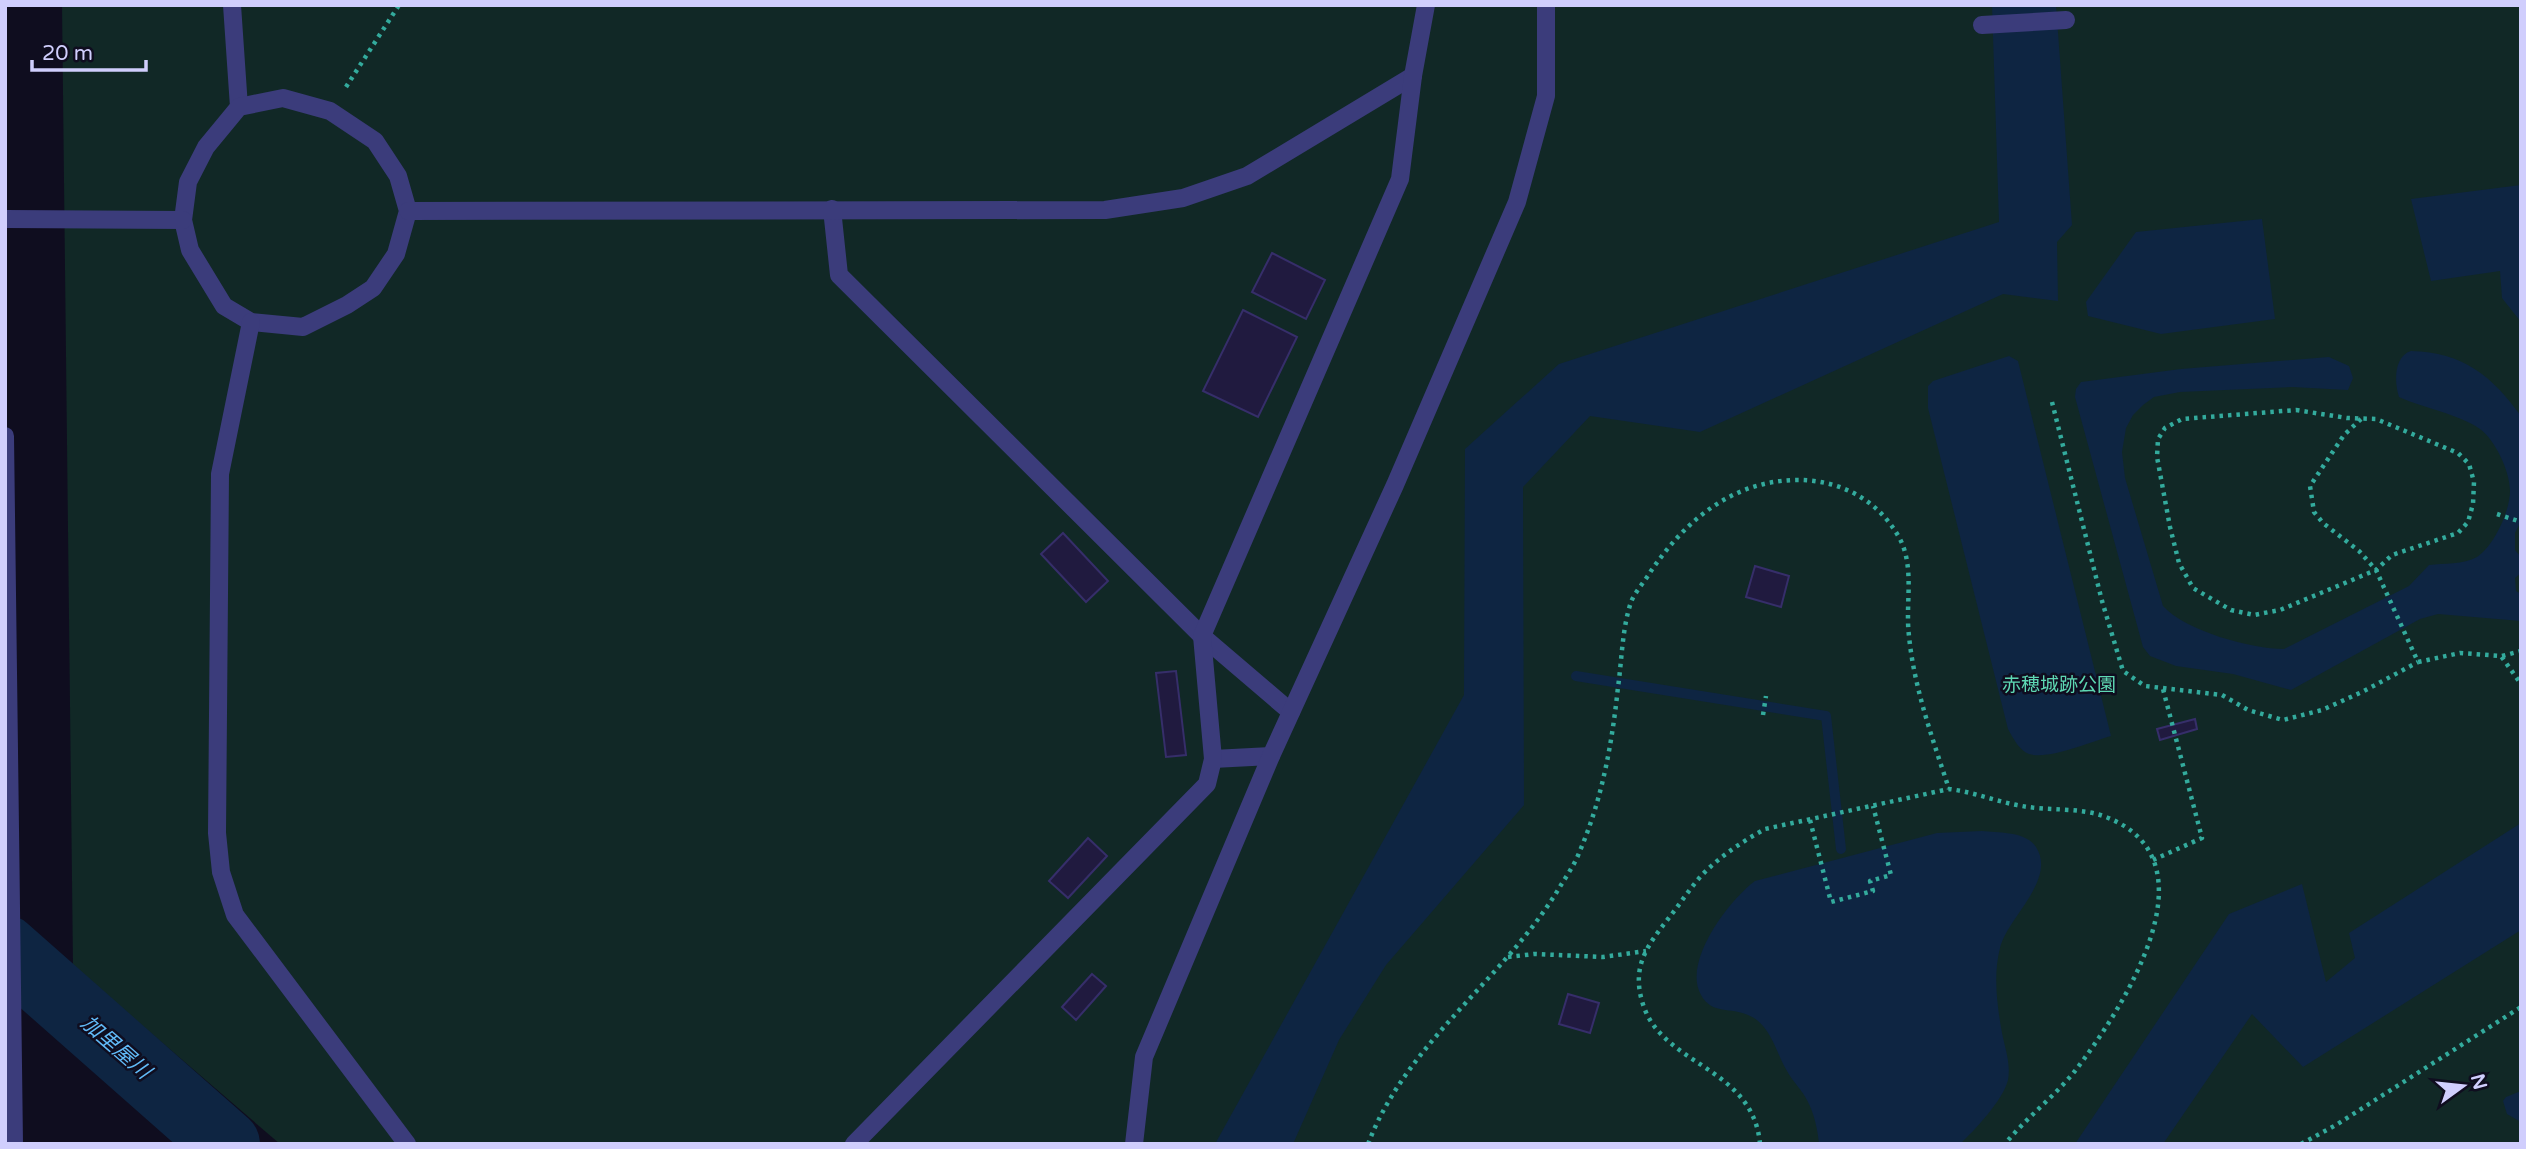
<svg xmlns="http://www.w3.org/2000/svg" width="2526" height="1149" viewBox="0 0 2526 1149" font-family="'Varela Round','Noto Sans JP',sans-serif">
	<rect width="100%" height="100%" fill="#0f0d1f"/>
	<path fill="#112826" d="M 62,5 L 2521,5 L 2521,1144 L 280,1144 L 73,966 Z"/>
	<g fill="#0e2542">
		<path d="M 1992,5 L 2056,5 L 2072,225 L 2057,242 L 2058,301 L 2003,294 L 1700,432 L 1590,416 L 1523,487 L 1524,805 L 1386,965 L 1339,1040 L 1293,1144 L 1215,1144 L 1464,695 L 1465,449 L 1559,364 L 1999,222 Z"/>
		<path d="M 2521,185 L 2521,322 L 2502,298 L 2500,271 L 2431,281 L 2411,199 Z"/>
		<path d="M 2262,219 L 2275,319 L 2161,334 L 2088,316 L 2086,302 L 2136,232 Z"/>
		<path d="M 2411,351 C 2463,352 2492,376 2521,416 L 2521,521 L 2515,533 L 2515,550 L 2521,557 L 2521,573 L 2515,578 L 2516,591 L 2521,594 L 2521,621 L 2438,614 L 2420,619 L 2291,690 L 2233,674 L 2176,666 L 2150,656 L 2143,647 L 2075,397 L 2076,389 L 2081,382 L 2181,369 L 2329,357 L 2349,366 L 2353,378 L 2348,390 L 2292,387 L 2180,392 L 2154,397 L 2143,405 L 2133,415 L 2126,428 L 2122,452 L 2125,478 L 2163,606 C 2185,631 2252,649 2284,649 L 2409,586 L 2429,565 C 2444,563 2463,565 2477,557 C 2494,546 2510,511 2510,491 C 2510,471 2495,440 2480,429 C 2459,414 2423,408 2399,397 C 2394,382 2394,356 2411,351 Z"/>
		<path d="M 2009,356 L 2018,361 L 2111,736 C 2090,742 2049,760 2029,754 C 2019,750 2013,738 2008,729 L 1928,408 L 1928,386 L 1933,381 Z"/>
		<path d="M 2521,823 L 2521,930 L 2303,1067 L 2252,1014 L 2163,1144 L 2075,1144 L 2229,914 L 2302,884 L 2326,982 L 2355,958 L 2349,933 Z"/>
		<path d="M 1982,831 C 1998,833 2026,831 2036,847 C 2057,880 2007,918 2000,948 C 1993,975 1997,1005 2002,1033 C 2005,1048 2011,1064 2008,1080 C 2003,1100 1975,1130 1960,1144 L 1819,1144 C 1818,1131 1814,1113 1808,1102 C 1803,1091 1793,1082 1787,1071 C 1776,1053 1771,1024 1748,1015 C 1731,1007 1712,1015 1701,995 C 1682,962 1729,900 1755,881 L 1937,833 Z"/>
		<path d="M 2521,1091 L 2521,1122 L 2507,1114 L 2503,1101 L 2506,1097 Z"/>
	</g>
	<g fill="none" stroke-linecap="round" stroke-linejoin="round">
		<path stroke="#0e2542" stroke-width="10" d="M 1576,676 L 1826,716 L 1841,849"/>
		<path stroke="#0e2542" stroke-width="68" d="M 5,949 L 226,1144"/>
	</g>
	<g fill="#201a3f" stroke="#362e6a" stroke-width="2">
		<path d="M 1272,253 L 1325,280 L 1306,319 L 1252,292 Z"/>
		<path d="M 1243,310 L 1297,337 L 1258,417 L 1203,391 Z"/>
		<path d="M 1063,533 L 1108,581 L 1086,602 L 1041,554 Z"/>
		<path d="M 1755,566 L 1789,576 L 1781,607 L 1746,597 Z"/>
		<path d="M 1176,671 L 1186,755 L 1166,757 L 1156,673 Z"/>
		<path d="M 2195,719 L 2197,729 L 2160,740 L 2157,729 Z"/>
		<path d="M 1088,838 L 1107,856 L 1068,898 L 1049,881 Z"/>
		<path d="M 1092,974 L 1106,986 L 1076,1020 L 1062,1007 Z"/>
		<path d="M 1568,994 L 1599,1003 L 1590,1033 L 1559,1024 Z"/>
	</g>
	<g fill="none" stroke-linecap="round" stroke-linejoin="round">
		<g stroke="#33ab9d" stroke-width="4.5" stroke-dasharray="3.5 5" stroke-linecap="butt">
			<path d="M 346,87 L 399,5"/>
			<path d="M 2052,402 L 2102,601 L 2123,671 L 2145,686 L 2222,695 L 2248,710 L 2283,720 L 2322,710 L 2364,691 L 2418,662"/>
			<path d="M 2296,410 L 2347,418 L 2376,419 L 2458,453 L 2469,464 L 2474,482 L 2473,504 L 2468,522 L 2458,533 L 2392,555 L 2376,570 L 2280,610 L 2254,615 L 2231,610 L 2193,588 L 2179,563 L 2170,527 L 2157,457 L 2158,439 L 2165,428 L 2182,419 Z"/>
			<path d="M 2361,419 L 2344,435 L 2310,486 L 2314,512 L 2323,523 L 2359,551 L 2376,570 L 2418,662 L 2460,653 L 2501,656 L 2521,684"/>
			<path d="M 2497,514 L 2521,522"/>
			<path d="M 2502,656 L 2521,651"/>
			<path d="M 1763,715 L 1766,696"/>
			<path d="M 1810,820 L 1831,902 L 1873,891 L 1870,881 L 1891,875 L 1873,806"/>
			<path d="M 2153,860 L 2202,838 L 2163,689"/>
			<path d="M 1508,957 L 1534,954 L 1603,957 L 1646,951"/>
			<path d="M 1368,1144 C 1407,1042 1502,981 1558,890 C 1565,878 1574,866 1579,853 C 1602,800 1612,744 1618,687 C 1622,659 1622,629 1631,602 C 1635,592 1645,581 1651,571 C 1685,521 1731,482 1794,480 C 1839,479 1878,499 1900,539 C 1915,569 1905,604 1909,636 C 1914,688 1933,740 1949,789"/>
			<path d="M 1760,1144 C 1753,1065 1659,1066 1642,1001 C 1632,966 1647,946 1668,919 C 1681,903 1693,883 1708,869 C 1725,853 1745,840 1765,829 L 1949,789 C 1974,792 1997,802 2022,806 C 2048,811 2081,807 2106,817 C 2220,861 2121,1011 2075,1071 C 2054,1097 2026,1118 2005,1144"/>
			<path d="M 2301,1144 L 2336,1125 L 2521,1007"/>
		</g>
		<g stroke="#3b3c7b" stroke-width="18">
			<path d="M 232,5 L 239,107"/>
			<path d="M 1982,25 L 2066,20"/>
			<path d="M 283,98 L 330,111 L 375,141 L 398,176 L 408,211 L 396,254 L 373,288 L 347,305 L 303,327 L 251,322 L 224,306 L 190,250 L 183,220 L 188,182 L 206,147 L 239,107 Z"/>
			<path d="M 832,209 L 839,275 L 1202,636 L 1291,712"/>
			<path d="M 408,211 L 1105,210 L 1183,198 L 1247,176 L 1413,76"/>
			<path d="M 5,219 L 183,220"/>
			<path d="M 251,322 L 220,474 L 217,833 L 221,872 L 235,915 L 407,1144"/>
			<path d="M 5,436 L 14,1144"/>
			<path d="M 1213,759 L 1271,756"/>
			<path d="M 854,1144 L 1207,784 L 1213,759 L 1202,636 L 1400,179 L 1413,76 L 1426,5"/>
			<path d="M 1134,1144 L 1144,1057 L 1271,756 L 1395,485 L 1517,202 L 1546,96 L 1546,5"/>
		</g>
	</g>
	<g text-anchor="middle" stroke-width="5" stroke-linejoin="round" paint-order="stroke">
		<g font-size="19" fill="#5ed8b3" stroke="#0f0d1f">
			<text x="2059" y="691">赤穂城跡公園</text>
		</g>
		<g font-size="21" font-style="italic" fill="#61baf7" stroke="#0f0d1f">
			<text transform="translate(116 1047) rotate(41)" y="7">加里屋川</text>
		</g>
	</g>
	<rect width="2526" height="1149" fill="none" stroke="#d0cefd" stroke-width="14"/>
	<g transform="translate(2463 1086) rotate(75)" stroke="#0f0d1f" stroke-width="5" paint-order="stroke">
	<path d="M0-5L12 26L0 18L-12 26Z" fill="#d0cefd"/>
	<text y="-10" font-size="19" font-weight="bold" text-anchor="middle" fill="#d0cefd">N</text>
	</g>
	<path d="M32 60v10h114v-10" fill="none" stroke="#d0cefd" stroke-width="3.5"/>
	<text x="42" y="60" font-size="21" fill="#d0cefd" stroke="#0f0d1f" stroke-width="5" paint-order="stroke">20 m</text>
</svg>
